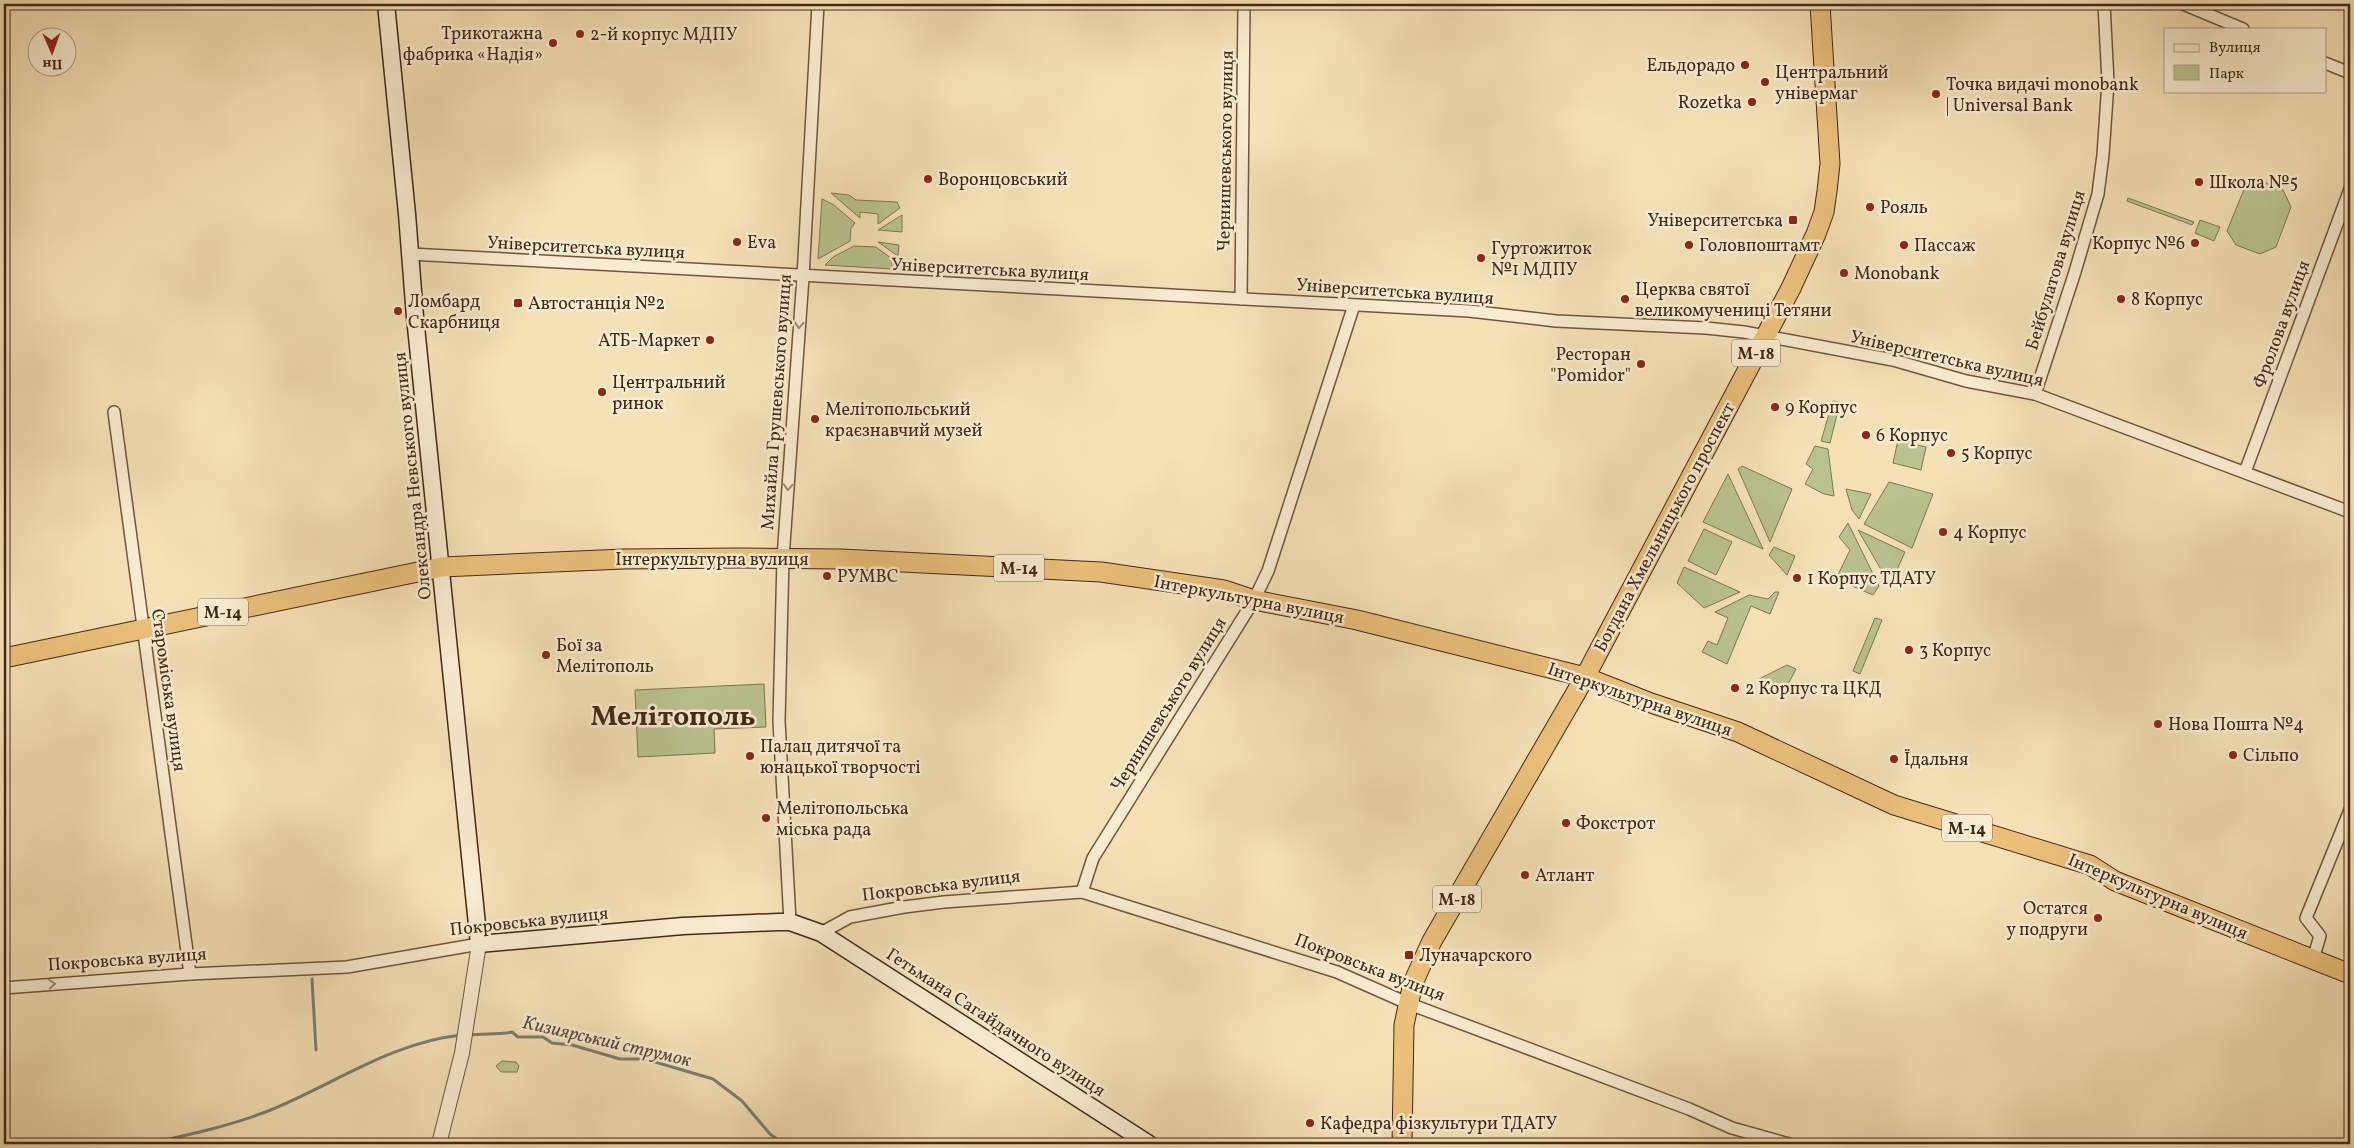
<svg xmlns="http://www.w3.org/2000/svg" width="2354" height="1148" viewBox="0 0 2354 1148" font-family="Vollkorn,serif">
	<rect width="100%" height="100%" fill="#f6e1b6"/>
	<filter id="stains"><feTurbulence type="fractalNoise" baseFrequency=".004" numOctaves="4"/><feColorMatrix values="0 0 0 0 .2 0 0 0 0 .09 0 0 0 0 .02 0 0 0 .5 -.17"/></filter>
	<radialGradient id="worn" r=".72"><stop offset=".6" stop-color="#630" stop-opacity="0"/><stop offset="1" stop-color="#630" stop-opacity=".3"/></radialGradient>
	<g fill="#b9c390" stroke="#7e7654">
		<path d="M 2257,179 L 2283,190 L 2291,207 L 2276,247 L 2260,254 L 2236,245 L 2227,231 L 2247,182 Z"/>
		<path d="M 831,193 L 849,195 L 856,200 L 897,202 L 900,208 L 878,224 L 878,214 L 860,212 L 860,218 Z"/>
		<path d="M 2128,198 L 2194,222 L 2192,225 L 2127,201 Z"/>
		<path d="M 822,199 L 834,205 L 855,223 L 851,228 L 850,241 L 818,259 Z"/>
		<path d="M 902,215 L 902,232 L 878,230 Z"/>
		<path d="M 2200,220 L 2220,227 L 2214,241 L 2195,233 Z"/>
		<path d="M 878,242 L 899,245 L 898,256 Z"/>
		<path d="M 854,246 L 876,247 L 892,259 L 892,269 L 825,265 L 833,257 Z"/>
		<path d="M 1833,401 L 1840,402 L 1830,443 L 1821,441 Z"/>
		<path d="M 1898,440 L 1926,447 L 1921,470 L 1893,463 Z"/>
		<path d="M 1815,446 L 1828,449 L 1834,496 L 1824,494 L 1805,484 L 1813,469 L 1806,464 Z"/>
		<path d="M 1742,466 L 1792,489 L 1770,542 L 1738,469 Z"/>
		<path d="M 1728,474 L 1763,549 L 1703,522 Z"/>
		<path d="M 1889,482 L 1933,494 L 1912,548 L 1864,524 Z"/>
		<path d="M 1846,489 L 1871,494 L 1859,519 L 1852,510 Z"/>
		<path d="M 1848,523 L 1879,586 L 1873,595 L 1836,579 L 1850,550 L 1839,537 Z"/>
		<path d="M 1704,529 L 1732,542 L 1716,575 L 1688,561 Z"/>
		<path d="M 1858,530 L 1905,552 L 1895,574 L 1883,573 Z"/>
		<path d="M 1774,547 L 1795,556 L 1787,575 L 1769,555 Z"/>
		<path d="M 1684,567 L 1740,592 L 1704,608 L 1677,583 Z"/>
		<path d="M 1775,592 L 1779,592 L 1770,614 L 1751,606 L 1727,664 L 1702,652 L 1708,641 L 1717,645 L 1728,618 L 1715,612 L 1749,595 L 1768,599 Z"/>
		<path d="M 1875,618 L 1882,620 L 1860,674 L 1853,671 Z"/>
		<path d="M 1787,665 L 1796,669 L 1784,692 L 1759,679 Z"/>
		<path d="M 764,684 L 766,727 L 714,729 L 715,753 L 638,757 L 635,690 Z"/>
		<path d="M 502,1061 L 516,1062 L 519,1066 L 517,1072 L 501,1072 L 496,1066 Z"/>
	</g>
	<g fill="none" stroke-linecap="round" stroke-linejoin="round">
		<g stroke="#798175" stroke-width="3">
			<path d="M 312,979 L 316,1050"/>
			<path d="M 468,1035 C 481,1033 501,1035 512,1032 L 518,1037 L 543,1037 L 552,1043 L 572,1045 L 620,1059 L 645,1059 L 713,1079 L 742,1101 L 770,1134 L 784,1144"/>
			<path d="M 147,1144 C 188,1135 230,1126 268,1111 C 333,1085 391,1042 462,1035"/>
		</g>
		<defs>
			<g id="minor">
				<path d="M 2183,4 L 2243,29"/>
				<path d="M 2325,63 L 2350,73"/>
				<path d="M 410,254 L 1469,311 L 1556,321 L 1706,328 L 1744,332 L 1893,360 L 1966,381 L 2035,394 L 2350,512"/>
				<path d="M 1241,299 L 1244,4"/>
				<path d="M 2035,394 L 2074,275 L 2098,194 L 2103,155 L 2108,82 L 2104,4"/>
				<path d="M 114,412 L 190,974"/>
				<path d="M 2245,472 L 2350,189"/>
				<path d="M 1082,892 L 1093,858 L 1254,600 L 1268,571 L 1354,305"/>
				<path d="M 790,922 L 779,721 L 783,558 L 803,277 L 818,4"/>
				<path d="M 821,933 L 850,917 L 904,907 L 944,902 L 1082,892 L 1337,972 L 1407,1003 L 1689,1109 L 1732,1128 L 1789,1144"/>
				<path d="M 2313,959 L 2320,936 L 2306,918 L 2350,810"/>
				<path d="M 4,988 L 190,974 L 347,967 L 479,944"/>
			</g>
			<path id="tertiary" d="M 439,1144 L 462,1053 L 479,944"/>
			<path id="secondary" d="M 386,4 L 407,214 L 415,317 L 479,944 L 683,926 L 778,922 L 790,922 L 821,933 L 1149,1144"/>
			<g id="trunk">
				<path d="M 4,658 L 442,567 L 624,559 L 739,558 L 841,559 L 1101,572 L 1224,590 L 1254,600 L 1357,620 L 1585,677 L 1651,703 L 1738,732 L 1894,805 L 2090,865 L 2115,881 L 2350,974"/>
				<path d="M 1402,1144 L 1404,1025 L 1413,983 L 1432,941 L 1585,677 L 1791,288 L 1816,234 L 1824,212 L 1827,191 L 1830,164 L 1820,4"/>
			</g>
		</defs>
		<use href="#minor" stroke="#705640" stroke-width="14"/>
		<use href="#tertiary" stroke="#705640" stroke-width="16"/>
		<use href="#secondary" stroke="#432819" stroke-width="19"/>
		<use href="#trunk" stroke="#432819" stroke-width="21"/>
		<use href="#minor" stroke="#f9ecd0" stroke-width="11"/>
		<use href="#tertiary" stroke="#f9ecd0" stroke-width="14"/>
		<use href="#secondary" stroke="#f9ecd0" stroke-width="16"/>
		<use href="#trunk" stroke="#ebc07b" stroke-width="19"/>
	</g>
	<defs><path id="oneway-chevron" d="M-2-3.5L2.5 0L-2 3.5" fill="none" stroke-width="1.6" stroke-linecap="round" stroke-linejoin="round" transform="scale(1.25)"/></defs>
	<g stroke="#9e8a74">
		<use href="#oneway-chevron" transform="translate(799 325) rotate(94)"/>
		<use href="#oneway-chevron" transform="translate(788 487) rotate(94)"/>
		<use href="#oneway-chevron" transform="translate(52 984) rotate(-4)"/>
	</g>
	<g fill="#8f2418" stroke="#f9ecd0" stroke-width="2">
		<circle cx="580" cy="34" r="5"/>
		<circle cx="553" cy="43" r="5"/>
		<circle cx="1745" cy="65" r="5"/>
		<circle cx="1765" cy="82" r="5"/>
		<circle cx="1936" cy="94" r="5"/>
		<circle cx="1752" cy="102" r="5"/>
		<circle cx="928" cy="179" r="5"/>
		<circle cx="2199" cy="182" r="5"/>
		<circle cx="1870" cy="207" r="5"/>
		<rect x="1788" y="215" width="10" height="10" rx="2.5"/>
		<circle cx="737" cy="242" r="5"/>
		<circle cx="2195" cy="243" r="5"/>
		<circle cx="1689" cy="245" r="5"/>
		<circle cx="1904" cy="245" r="5"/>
		<circle cx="1481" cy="258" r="5"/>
		<circle cx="1844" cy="273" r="5"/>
		<circle cx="1625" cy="299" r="5"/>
		<circle cx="2121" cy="299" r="5"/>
		<rect x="513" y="298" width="10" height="10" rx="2.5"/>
		<circle cx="398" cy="311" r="5"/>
		<circle cx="710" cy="340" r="5"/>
		<circle cx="1641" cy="364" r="5"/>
		<circle cx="602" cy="392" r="5"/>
		<circle cx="1775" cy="407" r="5"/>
		<circle cx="815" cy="419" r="5"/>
		<circle cx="1866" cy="435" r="5"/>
		<circle cx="1951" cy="453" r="5"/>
		<circle cx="1943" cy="532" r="5"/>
		<circle cx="827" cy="576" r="5"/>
		<circle cx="1797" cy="578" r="5"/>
		<circle cx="1909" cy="650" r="5"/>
		<circle cx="546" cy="655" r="5"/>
		<circle cx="1735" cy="688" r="5"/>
		<circle cx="2158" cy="724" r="5"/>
		<circle cx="2233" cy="755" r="5"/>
		<circle cx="750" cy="756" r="5"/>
		<circle cx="1894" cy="759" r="5"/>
		<circle cx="766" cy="818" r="5"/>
		<circle cx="1566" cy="823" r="5"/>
		<circle cx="1525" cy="875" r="5"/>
		<circle cx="2098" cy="918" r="5"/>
		<rect x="1404" y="950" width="10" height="10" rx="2.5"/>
		<circle cx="1310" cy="1123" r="5"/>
	</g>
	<g text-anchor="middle" stroke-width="5" stroke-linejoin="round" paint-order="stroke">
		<g fill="#f9ecd0" stroke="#7a6350" stroke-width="1">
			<rect x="1732" y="339.5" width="48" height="27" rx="4"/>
			<rect x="994" y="554.5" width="50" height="27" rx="4"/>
			<rect x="198" y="598.5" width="50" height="27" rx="4"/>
			<rect x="1942" y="814.5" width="50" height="27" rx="4"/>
			<rect x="1433" y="885.5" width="48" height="27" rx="4"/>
		</g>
		<g font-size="16" font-weight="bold" fill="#432819">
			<text x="1756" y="359">М-18</text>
			<text x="1019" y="574">М-14</text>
			<text x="223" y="618">М-14</text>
			<text x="1967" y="834">М-14</text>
			<text x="1457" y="905">М-18</text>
		</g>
		<g font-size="18" fill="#432819" stroke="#f9ecd0" text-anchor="start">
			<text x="543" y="39" text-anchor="end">Трикотажна<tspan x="543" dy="21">фабрика «Надія»</tspan></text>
			<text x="590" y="40">2-й корпус МДПУ</text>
			<text x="1735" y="71" text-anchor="end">Ельдорадо</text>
			<text x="1775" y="78">Центральний<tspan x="1775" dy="21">універмаг</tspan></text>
			<text x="1946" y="90">Точка видачі monobank<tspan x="1946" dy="21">| Universal Bank</tspan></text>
			<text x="1742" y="108" text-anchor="end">Rozetka</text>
			<text x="938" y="185">Воронцовський</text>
			<text x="2209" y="188">Школа №5</text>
			<text x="1880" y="213">Рояль</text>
			<text x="1783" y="226" text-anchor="end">Університетська</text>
			<text x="747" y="248">Eva</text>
			<text x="2185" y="249" text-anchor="end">Корпус №6</text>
			<text x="1699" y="251">Головпоштамт</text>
			<text x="1914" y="251">Пассаж</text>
			<text x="1491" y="254">Гуртожиток<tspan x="1491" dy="21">№1 МДПУ</tspan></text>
			<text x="1854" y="279">Monobank</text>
			<text x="1635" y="295">Церква святої<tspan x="1635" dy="21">великомучениці Тетяни</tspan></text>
			<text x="2131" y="305">8 Корпус</text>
			<text x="408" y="307">Ломбард<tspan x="408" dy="21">Скарбниця</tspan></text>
			<text x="528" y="309">Автостанція №2</text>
			<text x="700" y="346" text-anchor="end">АТБ-Маркет</text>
			<text x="1631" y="360" text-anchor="end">Ресторан<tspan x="1631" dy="21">"Pomidor"</tspan></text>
			<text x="612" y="388">Центральний<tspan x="612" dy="21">ринок</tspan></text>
			<text x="1785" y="413">9 Корпус</text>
			<text x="825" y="415">Мелітопольський<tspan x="825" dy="21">краєзнавчий музей</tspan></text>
			<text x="1876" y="441">6 Корпус</text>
			<text x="1961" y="459">5 Корпус</text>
			<text x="1953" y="538">4 Корпус</text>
			<text x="837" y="582">РУМВC</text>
			<text x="1807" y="584">1 Корпус ТДАТУ</text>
			<text x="556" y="651">Бої за<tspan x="556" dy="21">Мелітополь</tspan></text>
			<text x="1919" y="656">3 Корпус</text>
			<text x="1745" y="694">2 Корпус та ЦКД</text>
			<text x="2168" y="730">Нова Пошта №4</text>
			<text x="760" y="752">Палац дитячої та<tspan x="760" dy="21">юнацької творчості</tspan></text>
			<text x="2243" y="761">Сільпо</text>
			<text x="1904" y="765">Їдальня</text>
			<text x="776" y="814">Мелітопольська<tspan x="776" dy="21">міська рада</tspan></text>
			<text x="1576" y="829">Фокстрот</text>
			<text x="1535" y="881">Атлант</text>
			<text x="2088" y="914" text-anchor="end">Остатся<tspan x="2088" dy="21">у подруги</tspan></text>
			<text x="1419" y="961">Луначарского</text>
			<text x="1320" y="1129">Кафедра фізкультури ТДАТУ</text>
		</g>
		<g font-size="18" fill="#432819" stroke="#f9ecd0">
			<text transform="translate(1225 151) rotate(-89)" y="6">Чернишевського вулиця</text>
			<text transform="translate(586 247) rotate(3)" y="6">Університетська вулиця</text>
			<text transform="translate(990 269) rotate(3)" y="6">Університетська вулиця</text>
			<text transform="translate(2055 270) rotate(-73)" y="6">Бейбулатова вулиця</text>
			<text transform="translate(1395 291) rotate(4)" y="6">Університетська вулиця</text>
			<text transform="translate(2281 324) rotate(-70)" y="6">Фролова вулиця</text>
			<text transform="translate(1947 358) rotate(13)" y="6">Університетська вулиця</text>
			<text transform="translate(776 402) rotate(-86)" y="6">Михайла Грушевського вулиця</text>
			<text transform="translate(412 476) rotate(-96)" y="6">Олександра Невського вулиця</text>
			<text transform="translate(1664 527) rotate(-62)" y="6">Богдана Хмельницького проспект</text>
			<text x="712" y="565">Інтеркультурна вулиця</text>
			<text transform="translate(1249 599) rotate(11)" y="6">Інтеркультурна вулиця</text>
			<text transform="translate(169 690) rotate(82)" y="6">Староміська вулиця</text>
			<text transform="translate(1640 699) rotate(19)" y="6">Інтеркультурна вулиця</text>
			<text transform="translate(1168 704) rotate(-58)" y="6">Чернишевського вулиця</text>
			<text transform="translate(941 885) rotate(-7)" y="6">Покровська вулиця</text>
			<text transform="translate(2158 896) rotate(23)" y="6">Інтеркультурна вулиця</text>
			<text transform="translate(529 921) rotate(-6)" y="6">Покровська вулиця</text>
			<text transform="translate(127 959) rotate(-4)" y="6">Покровська вулиця</text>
			<text transform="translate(1370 967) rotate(21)" y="6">Покровська вулиця</text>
			<text transform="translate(996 1022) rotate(33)" y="6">Гетьмана Сагайдачного вулиця</text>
		</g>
		<g font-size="19" font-style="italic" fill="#5a4d3f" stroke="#f9ecd0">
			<text transform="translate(607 1040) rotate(13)" y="7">Кизиярський струмок</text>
		</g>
		<g font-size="28" font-weight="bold" fill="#432819" stroke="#f9ecd0">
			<text x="673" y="725">Мелітополь</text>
		</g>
	</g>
	<rect width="2354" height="1148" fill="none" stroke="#f6e1b6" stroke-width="20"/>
	<rect x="5" y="5" width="2344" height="1138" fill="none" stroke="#432819" stroke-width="2.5"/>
	<rect x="10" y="10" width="2334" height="1128" fill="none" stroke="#432819"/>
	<rect x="2164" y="28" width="162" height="65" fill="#f9ecd0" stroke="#b09e87"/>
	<rect x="2174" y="44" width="25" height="8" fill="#f9ecd0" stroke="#b09e87"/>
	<text x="2209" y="52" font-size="15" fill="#432819">Вулиця</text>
	<rect x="2174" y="65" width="25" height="15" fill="#b9c390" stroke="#b09e87"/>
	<text x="2209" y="78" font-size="15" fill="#432819">Парк</text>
	<g transform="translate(52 52) rotate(178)"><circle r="24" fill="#f9ecd0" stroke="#b09e87"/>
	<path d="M0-4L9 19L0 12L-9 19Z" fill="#8f2418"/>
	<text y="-8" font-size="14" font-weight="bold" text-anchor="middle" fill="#432819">Пн</text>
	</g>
	<rect width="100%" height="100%" filter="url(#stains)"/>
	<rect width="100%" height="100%" fill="url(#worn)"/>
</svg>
